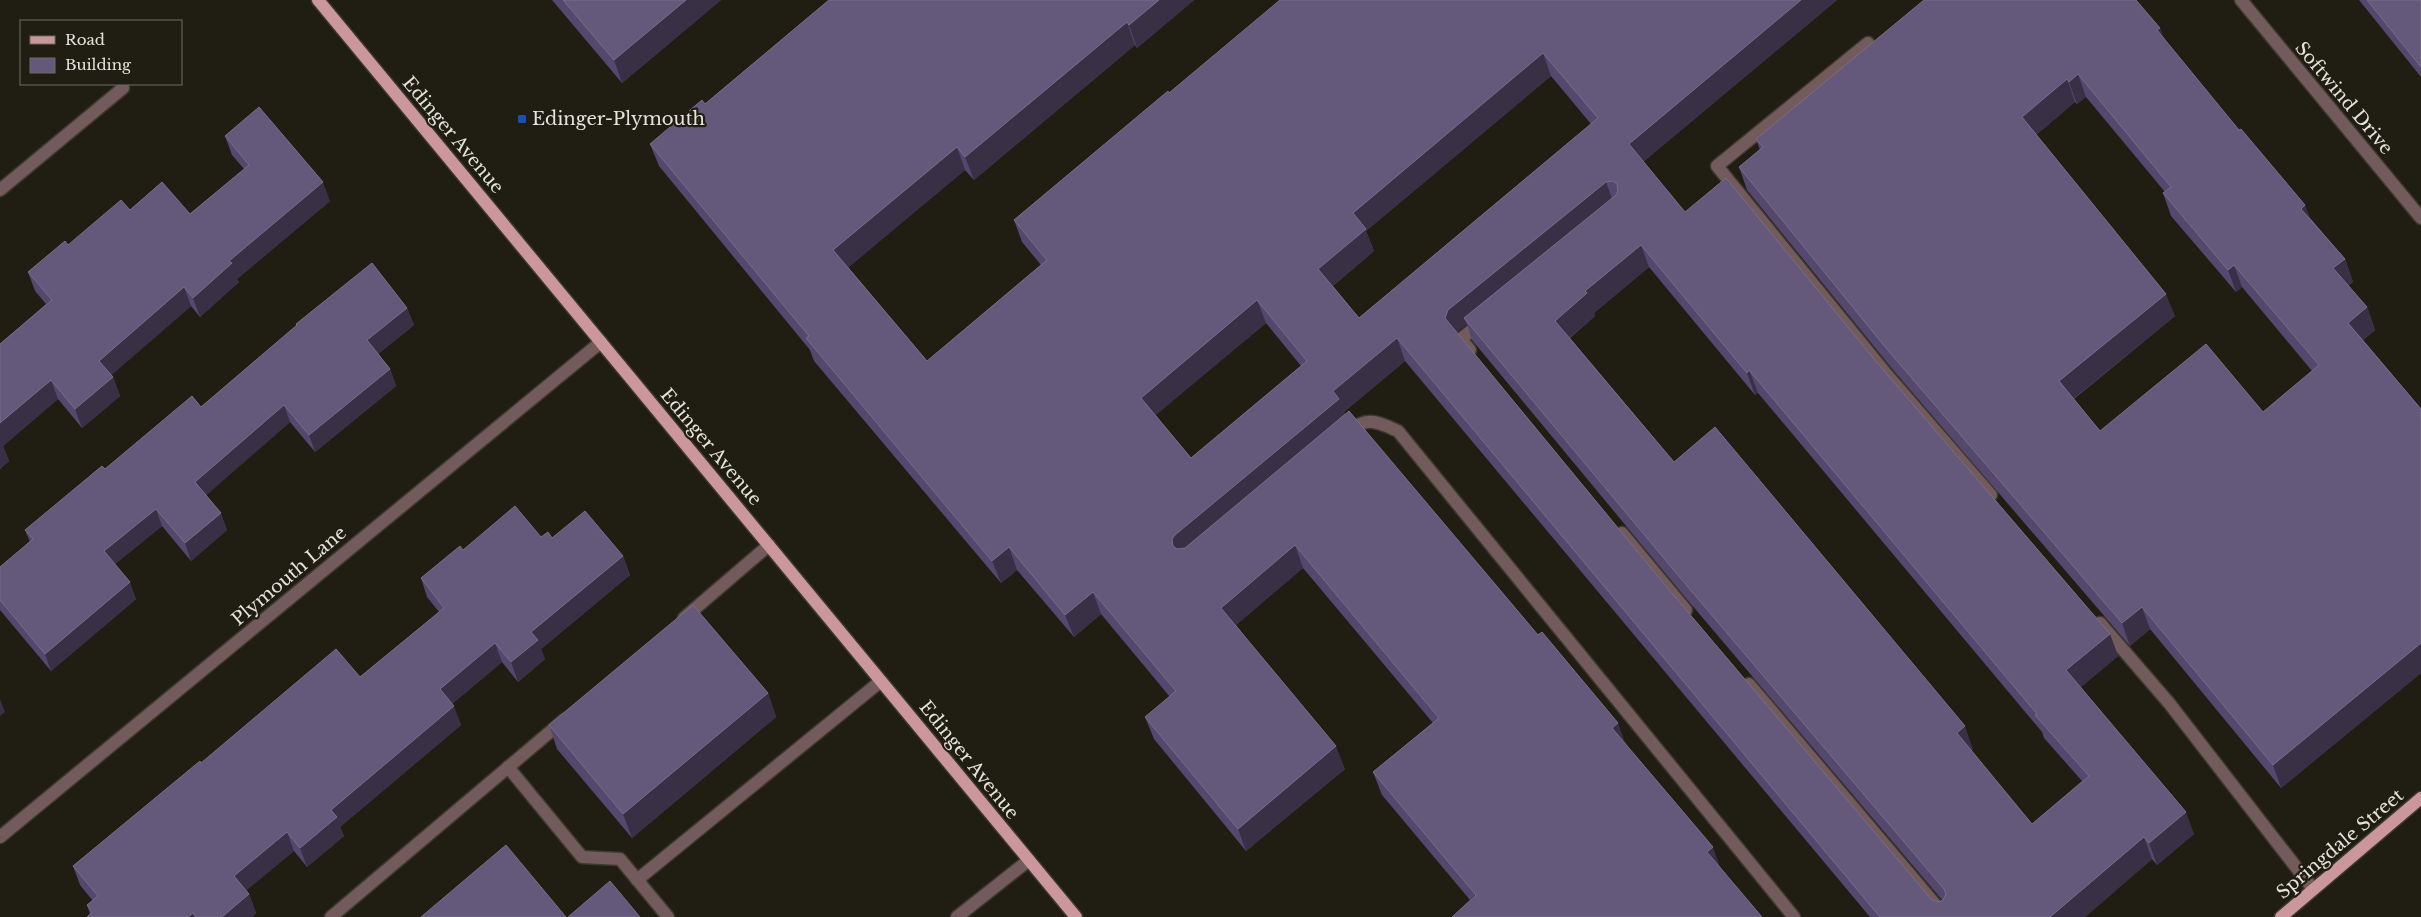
<svg xmlns="http://www.w3.org/2000/svg" width="2421" height="917" viewBox="0 0 2421 917" font-family="'Libre Baskerville',serif">
	<rect width="100%" height="100%" fill="#201d12"/>
	<g fill="none" stroke-linecap="round" stroke-linejoin="round">
		<defs>
			<g id="minor">
				<path d="M 2241,0 L 2421,218"/>
				<path d="M 1868,43 L 1717,166 L 1888,376 L 1991,495"/>
				<path d="M 0,190 L 123,88"/>
				<path d="M 1470,350 L 1461,339 L 1482,322"/>
				<path d="M 1346,433 C 1367,416 1375,421 1398,431 L 1794,917"/>
				<path d="M 1622,533 L 1686,610"/>
				<path d="M 684,618 L 769,545"/>
				<path d="M 2100,623 L 2169,703 L 2313,889"/>
				<path d="M 1749,684 L 1946,917"/>
				<path d="M 508,767 L 582,857 L 620,859 L 668,917"/>
				<path d="M 0,837 L 601,342"/>
				<path d="M 637,880 L 881,681"/>
				<path d="M 331,917 L 564,720"/>
				<path d="M 957,917 L 1029,860"/>
			</g>
			<g id="major">
				<path d="M 318,0 L 1076,917"/>
				<path d="M 2281,917 L 2421,798"/>
			</g>
		</defs>
		<use href="#minor" stroke="#3c392e" stroke-width="15"/>
		<use href="#major" stroke="#3c392e" stroke-width="15"/>
		<use href="#minor" stroke="#735a5c" stroke-width="12"/>
		<use href="#major" stroke="#cb979c" stroke-width="12"/>
	</g>
	<g fill="#54486f" fill-rule="evenodd">
		<path d="M 552,0 L 721,0 L 622,83 Z"/>
		<path d="M 829,0 L 1194,0 L 1137,48 L 1135,45 L 974,180 L 965,170 L 848,267 L 927,361 L 1041,265 L 1022,242 L 1014,220 L 1169,93 L 1837,0 L 1643,162 L 1685,212 L 1874,359 L 2110,634 L 2118,656 L 2081,687 L 2194,834 L 2157,865 L 2152,859 L 2085,917 L 1870,917 L 1405,361 L 1344,412 L 1345,415 L 1626,744 L 1470,900 L 1382,795 L 1373,772 L 1433,723 L 1303,568 L 1236,625 L 1345,769 L 1246,851 L 1154,739 L 1145,717 L 1170,697 L 1101,614 L 1074,637 L 1017,570 L 1001,583 L 814,361 L 810,350 L 659,166 L 650,144 L 705,104 ZM 1551,76 L 1591,124 L 1359,318 L 1333,286 L 1374,251 L 1366,231 ZM 1649,267 L 1755,395 L 1758,393 L 2042,732 L 2044,738 L 2082,781 L 2032,824 L 1971,751 L 1973,749 L 1674,462 L 1570,338 L 1595,316 L 1594,313 ZM 1266,323 L 1301,366 L 1191,458 L 1155,415 ZM 1467,324 L 1472,340 L 1685,597 L 1943,901 L 1939,902 L 1932,900 L 1665,585 L 1456,332 Z"/>
		<path d="M 2359,0 L 2421,0 L 2421,77 Z"/>
		<path d="M 2164,40 L 2311,219 L 2345,259 L 2353,282 L 2348,286 L 2367,307 L 2375,330 L 2363,340 L 2421,409 L 2421,673 L 2281,788 L 2150,629 L 2130,646 L 1894,371 L 1747,190 L 1739,167 L 1760,150 L 1756,139 ZM 2086,97 L 2165,192 L 2163,193 L 2171,216 L 2236,292 L 2242,287 L 2312,371 L 2263,412 L 2100,431 L 2074,399 L 2175,316 L 2036,135 L 2075,102 L 2077,104 Z"/>
		<path d="M 225,136 L 330,201 L 237,279 L 239,282 L 200,317 L 191,306 L 111,375 L 113,377 L 120,396 L 82,428 L 58,399 L 3,446 L 9,461 L 0,469 L 0,344 L 46,304 L 35,291 L 28,272 L 68,245 L 130,210 L 190,214 L 244,169 L 232,155 Z"/>
		<path d="M 407,308 L 414,325 L 378,354 L 390,369 L 396,386 L 315,452 L 290,422 L 206,495 L 227,530 L 191,561 L 162,526 L 115,564 L 136,599 L 51,671 L 0,610 L 0,567 L 30,542 L 25,530 L 105,469 L 201,407 L 297,326 L 296,324 Z"/>
		<path d="M 541,537 L 552,538 L 623,556 L 630,575 L 541,649 L 545,659 L 518,682 L 502,662 L 452,704 L 461,725 L 340,827 L 344,836 L 307,867 L 294,851 L 246,890 L 249,894 L 256,913 L 252,917 L 87,917 L 90,914 L 87,905 L 93,901 L 80,885 L 73,866 L 201,763 L 360,677 L 439,612 L 427,597 L 421,578 L 463,550 Z"/>
		<path d="M 768,693 L 776,717 L 632,838 L 557,749 L 549,725 Z"/>
	</g>
	<g fill="#393045">
		<path d="M 686,0 L 721,0 L 622,83 L 614,60 Z"/>
		<path d="M 1159,0 L 1194,0 L 1137,48 L 1129,25 Z"/>
		<path d="M 1801,0 L 1837,0 L 1637,167 L 1629,144 Z"/>
		<path d="M 1127,22 L 1135,45 L 974,180 L 965,157 Z"/>
		<path d="M 2160,28 L 2168,50 L 2157,30 Z"/>
		<path d="M 1543,53 L 1551,76 L 1366,231 L 1374,251 L 1327,291 L 1318,269 L 1353,213 Z"/>
		<path d="M 2078,74 L 2086,97 L 2077,104 L 2069,82 Z"/>
		<path d="M 2067,79 L 2075,102 L 2030,140 L 2022,117 Z"/>
		<path d="M 957,147 L 965,170 L 842,273 L 833,250 Z"/>
		<path d="M 323,182 L 330,201 L 237,279 L 239,282 L 200,317 L 193,298 L 229,261 Z"/>
		<path d="M 1606,182 L 1614,204 L 1464,318 L 1467,324 L 1456,333 L 1445,318 L 1448,310 Z"/>
		<path d="M 2305,205 L 2314,228 L 2301,209 Z"/>
		<path d="M 1641,245 L 1649,267 L 1594,313 L 1595,316 L 1563,343 L 1555,321 L 1585,291 Z"/>
		<path d="M 2345,259 L 2353,282 L 2342,291 L 2333,268 Z"/>
		<path d="M 2234,265 L 2242,287 L 2236,292 L 2228,270 Z"/>
		<path d="M 184,287 L 191,306 L 106,380 L 99,361 Z"/>
		<path d="M 2166,294 L 2175,316 L 2068,403 L 2059,381 Z"/>
		<path d="M 1257,300 L 1266,323 L 1149,421 L 1141,398 Z"/>
		<path d="M 2367,307 L 2375,330 L 2356,345 L 2348,323 Z"/>
		<path d="M 407,308 L 414,325 L 373,358 L 367,340 Z"/>
		<path d="M 1397,338 L 1405,361 L 1344,412 L 1347,421 L 1180,562 L 1173,546 L 1172,539 L 1175,535 L 1333,391 Z"/>
		<path d="M 390,369 L 396,386 L 315,452 L 309,435 Z"/>
		<path d="M 1749,370 L 1758,393 L 1755,395 L 1747,373 Z"/>
		<path d="M 113,377 L 120,396 L 82,428 L 75,409 Z"/>
		<path d="M 51,380 L 58,399 L 3,446 L 9,461 L 0,469 L 0,423 Z"/>
		<path d="M 284,405 L 290,422 L 201,500 L 195,482 Z"/>
		<path d="M 156,509 L 162,526 L 110,568 L 104,551 Z"/>
		<path d="M 221,513 L 227,530 L 191,561 L 185,543 Z"/>
		<path d="M 1295,545 L 1303,568 L 1230,630 L 1221,608 Z"/>
		<path d="M 1009,547 L 1017,570 L 1001,583 L 992,561 Z"/>
		<path d="M 623,556 L 630,575 L 541,649 L 545,659 L 518,682 L 511,662 L 531,632 Z"/>
		<path d="M 130,582 L 136,599 L 51,671 L 45,654 Z"/>
		<path d="M 1093,592 L 1101,614 L 1074,637 L 1065,615 Z"/>
		<path d="M 2142,607 L 2150,629 L 2130,646 L 2122,623 Z"/>
		<path d="M 2110,634 L 2118,656 L 2075,692 L 2066,670 Z"/>
		<path d="M 495,643 L 502,662 L 447,708 L 440,689 Z"/>
		<path d="M 2421,643 L 2421,673 L 2281,788 L 2273,765 Z"/>
		<path d="M 768,693 L 776,717 L 632,838 L 623,814 Z"/>
		<path d="M 0,699 L 5,712 L 0,716 Z"/>
		<path d="M 454,706 L 461,725 L 340,827 L 344,836 L 307,867 L 300,848 L 331,810 Z"/>
		<path d="M 1618,723 L 1626,745 L 1612,728 Z"/>
		<path d="M 1965,726 L 1973,749 L 1965,756 L 1957,733 Z"/>
		<path d="M 1336,746 L 1345,769 L 1246,851 L 1238,829 Z"/>
		<path d="M 2186,812 L 2194,834 L 2157,865 L 2149,843 Z"/>
		<path d="M 287,832 L 294,851 L 241,895 L 234,876 Z"/>
		<path d="M 2144,837 L 2152,859 L 2085,917 L 2050,917 Z"/>
		<path d="M 1713,847 L 1721,870 L 1707,852 Z"/>
		<path d="M 249,894 L 256,913 L 252,917 L 222,917 Z"/>
		<path d="M 193,913 L 194,917 L 188,917 Z"/>
	</g>
	<g fill="#64587b" stroke="#786e8a" fill-rule="evenodd">
		<path d="M 563,0 L 686,0 L 614,60 Z"/>
		<path d="M 829,0 L 1159,0 L 1129,25 L 1127,22 L 965,157 L 957,147 L 833,250 L 927,361 L 1047,260 L 1014,220 L 1168,91 L 1169,93 L 1280,0 L 1801,0 L 1629,144 L 1685,212 L 1726,178 L 1874,359 L 2110,634 L 2066,670 L 2186,812 L 2149,843 L 2144,837 L 2050,917 L 1880,917 L 1397,338 L 1333,391 L 1339,399 L 1175,535 L 1172,539 L 1173,546 L 1177,549 L 1185,548 L 1349,411 L 1538,635 L 1542,632 L 1618,723 L 1612,728 L 1713,847 L 1707,852 L 1762,917 L 1452,917 L 1476,895 L 1373,772 L 1439,718 L 1295,545 L 1221,608 L 1336,746 L 1238,829 L 1145,717 L 1176,691 L 1093,592 L 1065,615 L 1009,547 L 992,561 L 806,338 L 809,336 L 650,144 L 702,100 L 705,104 ZM 1543,53 L 1598,118 L 1359,318 L 1318,269 L 1366,229 L 1353,213 ZM 1613,181 L 1617,184 L 1618,191 L 1616,195 L 1464,318 L 1677,574 L 1944,889 L 1946,894 L 1943,900 L 1939,902 L 1932,900 L 1665,585 L 1445,318 L 1448,310 L 1606,182 ZM 1641,245 L 1747,373 L 1749,370 L 2037,714 L 2035,715 L 2089,776 L 2032,824 L 1957,733 L 1965,726 L 1715,427 L 1674,462 L 1555,321 L 1587,293 L 1585,291 ZM 1257,300 L 1307,361 L 1191,458 L 1141,398 Z"/>
		<path d="M 1924,0 L 2136,0 L 2160,28 L 2157,30 L 2239,130 L 2241,129 L 2305,205 L 2301,209 L 2345,259 L 2333,268 L 2367,307 L 2348,323 L 2421,409 L 2421,414 L 2420,415 L 2421,417 L 2421,643 L 2273,765 L 2142,607 L 2122,623 L 1886,348 L 1739,167 L 1763,147 L 1756,139 ZM 2078,74 L 2171,187 L 2163,193 L 2228,270 L 2234,265 L 2319,365 L 2263,412 L 2206,344 L 2100,431 L 2059,381 L 2166,294 L 2022,117 L 2067,79 L 2069,82 Z"/>
		<path d="M 2367,0 L 2421,0 L 2421,67 Z"/>
		<path d="M 259,107 L 323,182 L 229,261 L 232,263 L 193,298 L 184,287 L 99,361 L 113,377 L 75,409 L 51,380 L 0,423 L 0,344 L 52,300 L 28,272 L 65,241 L 68,245 L 121,200 L 130,210 L 162,182 L 190,214 L 249,165 L 225,136 Z"/>
		<path d="M 372,263 L 407,308 L 367,340 L 390,369 L 309,435 L 284,405 L 195,482 L 221,513 L 185,543 L 156,509 L 104,551 L 130,582 L 45,654 L 0,600 L 0,567 L 33,539 L 25,530 L 102,466 L 105,469 L 192,396 L 201,407 L 297,325 L 296,324 Z"/>
		<path d="M 515,506 L 541,537 L 548,532 L 552,538 L 585,511 L 623,556 L 531,632 L 538,640 L 511,662 L 495,643 L 440,689 L 454,706 L 331,810 L 337,817 L 300,848 L 287,832 L 234,876 L 249,894 L 222,917 L 196,917 L 193,913 L 188,917 L 87,917 L 92,912 L 87,905 L 98,896 L 73,866 L 200,761 L 201,763 L 336,649 L 360,677 L 444,608 L 421,578 L 460,546 L 463,550 Z"/>
		<path d="M 693,605 L 768,693 L 623,814 L 549,725 Z"/>
		<path d="M 506,845 L 566,917 L 421,917 Z"/>
		<path d="M 610,881 L 640,917 L 568,917 Z"/>
	</g>
	<rect fill="#1a4fb4" stroke="#201d12" stroke-width="2" x="517" y="114" width="10" height="10" rx="2.5"/>
	<g text-anchor="middle" stroke-width="4.5" stroke-linejoin="round" paint-order="stroke">
		<g font-size="18" fill="#e5e3db" stroke="#201d12">
			<text transform="translate(2344 98) rotate(50)" y="6">Softwind Drive</text>
			<text transform="translate(453 135) rotate(50)" y="6">Edinger Avenue</text>
			<text transform="translate(711 447) rotate(50)" y="6">Edinger Avenue</text>
			<text transform="translate(289 576) rotate(-40)" y="6">Plymouth Lane</text>
			<text transform="translate(969 760) rotate(51)" y="6">Edinger Avenue</text>
			<text transform="translate(2340 844) rotate(-40)" y="6">Springdale Street</text>
		</g>
		<g font-size="18" fill="#e5e3db" stroke="#201d12" text-anchor="start">
			<text x="532" y="125">Edinger-Plymouth</text>
		</g>
	</g>
	<rect x="20" y="20" width="162" height="65" fill="#201d12" stroke="#6f6c62"/>
	<rect x="30" y="36" width="25" height="8" fill="#cb979c" stroke="#6f6c62"/>
	<text x="65" y="45" font-size="15" fill="#e5e3db">Road</text>
	<rect x="30" y="58" width="25" height="15" fill="#64587b" stroke="#6f6c62"/>
	<text x="65" y="70" font-size="15" fill="#e5e3db">Building</text>
</svg>
